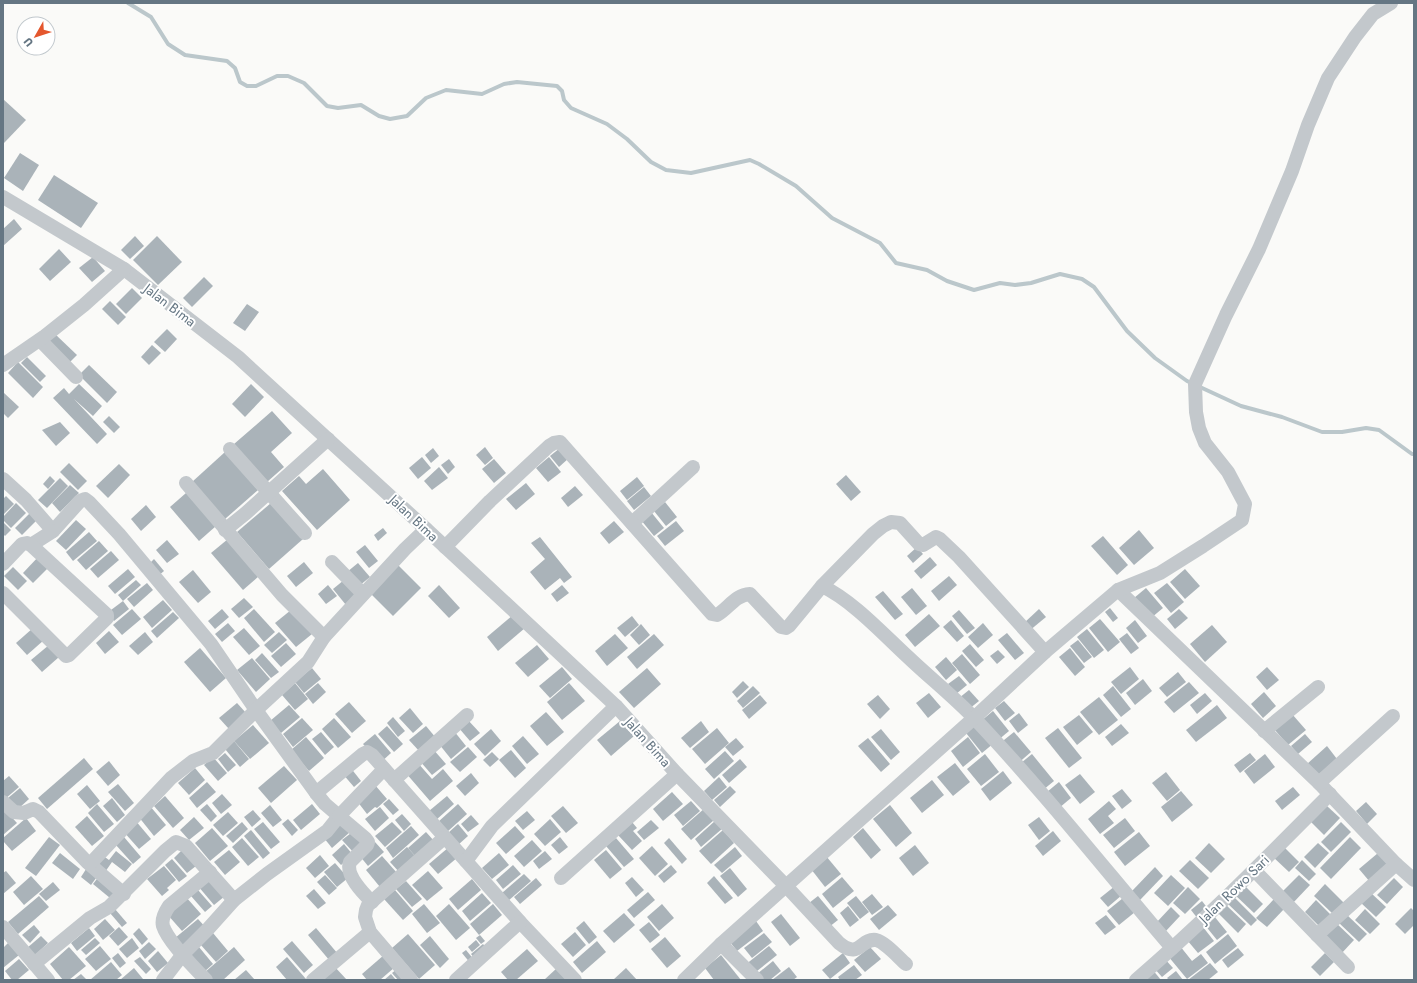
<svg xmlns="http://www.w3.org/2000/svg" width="1417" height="983" viewBox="0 0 1417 983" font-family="Jost,sans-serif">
	<rect width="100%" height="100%" fill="#fafaf8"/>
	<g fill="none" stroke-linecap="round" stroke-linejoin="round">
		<path stroke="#bbc7cb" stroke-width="4" d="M 128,3 L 151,17 L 168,44 L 185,55 L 227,61 L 235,68 L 240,82 L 247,86 L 256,86 L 277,76 L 288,76 L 304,83 L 327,106 L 338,108 L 361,105 L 379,116 L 390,119 L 407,116 L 426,98 L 446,90 L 482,94 L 504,84 L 517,82 L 557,86 L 562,91 L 564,100 L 571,108 L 607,124 L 627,139 L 651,162 L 666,170 L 691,173 L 750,160 L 759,164 L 796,186 L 832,218 L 880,243 L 896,263 L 927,270 L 947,281 L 974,290 L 1000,283 L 1015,285 L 1031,283 L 1060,274 L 1082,279 L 1094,287 L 1127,331 L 1155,358 L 1187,381 L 1241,406 L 1282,417 L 1322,432 L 1342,432 L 1366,428 L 1379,430 L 1412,454 L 1414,454"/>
	</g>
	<g fill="#aab3b9">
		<path d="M 3,99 L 26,120 L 4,143 L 3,142 Z"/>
		<path d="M 20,153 L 39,165 L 23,191 L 4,178 Z"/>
		<path d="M 54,175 L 98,203 L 81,228 L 38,200 Z"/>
		<path d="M 14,219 L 22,229 L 3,246 L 3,229 Z"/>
		<path d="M 135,236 L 144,246 L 130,259 L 121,250 Z"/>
		<path d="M 157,236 L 182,262 L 158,285 L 133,260 Z"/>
		<path d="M 59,249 L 71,262 L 50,281 L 39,269 Z"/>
		<path d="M 93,257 L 105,271 L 92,282 L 79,268 Z"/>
		<path d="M 204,277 L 213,286 L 192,307 L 183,298 Z"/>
		<path d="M 132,288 L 142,298 L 126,314 L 116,304 Z"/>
		<path d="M 110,301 L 126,317 L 118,325 L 102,309 Z"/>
		<path d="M 247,304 L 259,312 L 245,331 L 233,323 Z"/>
		<path d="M 167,329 L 177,339 L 165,352 L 154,342 Z"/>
		<path d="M 55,334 L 77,355 L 67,365 L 46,344 Z"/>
		<path d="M 152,345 L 161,353 L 149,365 L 141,357 Z"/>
		<path d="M 27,357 L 46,376 L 40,382 L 21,363 Z"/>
		<path d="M 18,362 L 43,387 L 33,398 L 8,373 Z"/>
		<path d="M 89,365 L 117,392 L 107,403 L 79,375 Z"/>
		<path d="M 79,384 L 102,406 L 93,416 L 74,399 L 107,434 L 97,444 L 53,398 L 64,388 L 69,394 Z"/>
		<path d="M 251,384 L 264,397 L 245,417 L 232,404 Z"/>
		<path d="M 3,392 L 19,407 L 8,418 L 3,413 Z"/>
		<path d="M 272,411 L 292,433 L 271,452 L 284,467 L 267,482 L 234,444 Z"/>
		<path d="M 109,416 L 120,427 L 114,433 L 103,422 Z"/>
		<path d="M 60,422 L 70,433 L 56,446 L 42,430 Z"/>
		<path d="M 485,447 L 493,458 L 485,465 L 476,455 Z"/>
		<path d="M 433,448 L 439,456 L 431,463 L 425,455 Z"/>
		<path d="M 560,448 L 569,458 L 559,467 L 550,456 Z"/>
		<path d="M 225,452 L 258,490 L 225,519 L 192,482 Z"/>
		<path d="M 422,457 L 431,468 L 418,479 L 409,468 Z"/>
		<path d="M 549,457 L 561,472 L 548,482 L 536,468 Z"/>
		<path d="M 449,459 L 455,467 L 448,474 L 441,465 Z"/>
		<path d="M 494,459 L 506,473 L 494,483 L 482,469 Z"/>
		<path d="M 69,463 L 87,481 L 78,490 L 60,472 Z"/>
		<path d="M 119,464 L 130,475 L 108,498 L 96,486 Z"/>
		<path d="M 439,467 L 448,478 L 432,490 L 424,481 Z"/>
		<path d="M 323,469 L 350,500 L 317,530 L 282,491 L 299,476 L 306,484 Z"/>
		<path d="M 846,475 L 861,492 L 851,501 L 836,484 Z"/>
		<path d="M 50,476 L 55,481 L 48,489 L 43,484 Z"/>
		<path d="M 637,477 L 644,486 L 627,500 L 620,491 Z"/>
		<path d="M 60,478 L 68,486 L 47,508 L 38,500 Z"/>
		<path d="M 526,483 L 535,494 L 516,510 L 506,499 Z"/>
		<path d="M 70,485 L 79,493 L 60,512 L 52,503 Z"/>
		<path d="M 575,486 L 583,495 L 568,507 L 561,498 Z"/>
		<path d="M 644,487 L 651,496 L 634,510 L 627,501 Z"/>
		<path d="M 186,493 L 216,526 L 199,541 L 170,507 Z"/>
		<path d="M 6,496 L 14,504 L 3,515 L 3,499 Z"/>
		<path d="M 665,502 L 677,517 L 666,526 L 654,511 Z"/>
		<path d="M 16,503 L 26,513 L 11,528 L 3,520 L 3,517 Z"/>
		<path d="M 271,503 L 303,539 L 269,569 L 237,532 Z"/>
		<path d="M 146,505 L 156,517 L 141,531 L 131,519 Z"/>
		<path d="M 651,512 L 664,528 L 654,536 L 641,520 Z"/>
		<path d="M 30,513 L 37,520 L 22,535 L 15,528 Z"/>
		<path d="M 76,520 L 86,529 L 66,550 L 56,541 Z"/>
		<path d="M 614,521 L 624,532 L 609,544 L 600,533 Z"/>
		<path d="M 676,521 L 684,531 L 665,546 L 657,536 Z"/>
		<path d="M 3,522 L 11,530 L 5,536 L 3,534 Z"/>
		<path d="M 383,528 L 387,533 L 378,541 L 374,535 Z"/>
		<path d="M 1139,530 L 1154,548 L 1134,565 L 1119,548 Z"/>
		<path d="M 89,532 L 97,541 L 73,561 L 66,552 Z"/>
		<path d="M 1103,536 L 1128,565 L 1117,575 L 1091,546 Z"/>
		<path d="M 540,537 L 572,577 L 564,583 L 560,578 L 545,590 L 530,572 L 545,559 L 531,543 Z"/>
		<path d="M 228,539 L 259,576 L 243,590 L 211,553 Z"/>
		<path d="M 167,540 L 179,554 L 167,563 L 156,550 Z"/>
		<path d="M 99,541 L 108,551 L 86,570 L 77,560 Z"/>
		<path d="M 365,545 L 378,561 L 369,568 L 356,552 Z"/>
		<path d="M 917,547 L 923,554 L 913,563 L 907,556 Z"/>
		<path d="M 111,551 L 119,560 L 98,578 L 90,569 Z"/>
		<path d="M 39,556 L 49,567 L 33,583 L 23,573 Z"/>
		<path d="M 930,557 L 937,565 L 921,579 L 914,571 Z"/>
		<path d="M 154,559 L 164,571 L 158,576 L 148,565 Z"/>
		<path d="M 304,562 L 313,573 L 296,587 L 287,576 Z"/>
		<path d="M 358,563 L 370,577 L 359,586 L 347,572 Z"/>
		<path d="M 398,565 L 421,588 L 393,616 L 370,593 Z"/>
		<path d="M 13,567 L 27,581 L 18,590 L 4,576 Z"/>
		<path d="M 128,569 L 135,577 L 115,594 L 108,586 Z"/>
		<path d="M 1185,569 L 1200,586 L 1185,599 L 1170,582 Z"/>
		<path d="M 193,570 L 211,592 L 198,603 L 179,582 Z"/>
		<path d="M 949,576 L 957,585 L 939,601 L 931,591 Z"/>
		<path d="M 136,580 L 141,585 L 123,601 L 118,595 Z"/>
		<path d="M 344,580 L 357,596 L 346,605 L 333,589 Z"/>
		<path d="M 147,583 L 153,590 L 134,607 L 127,599 Z"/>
		<path d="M 1167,583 L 1184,602 L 1171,613 L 1154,593 Z"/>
		<path d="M 328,585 L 337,596 L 326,604 L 318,594 Z"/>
		<path d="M 439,585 L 460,608 L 449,618 L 428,596 Z"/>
		<path d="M 562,585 L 569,593 L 557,602 L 551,594 Z"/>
		<path d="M 912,588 L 927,606 L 916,615 L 901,597 Z"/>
		<path d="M 1146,588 L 1163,608 L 1151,618 L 1134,598 Z"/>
		<path d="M 883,591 L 903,614 L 895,620 L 875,597 Z"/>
		<path d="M 244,598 L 253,607 L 239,618 L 231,609 Z"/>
		<path d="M 163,600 L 172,610 L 152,628 L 143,617 Z"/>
		<path d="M 123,601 L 129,609 L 114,621 L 107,613 Z"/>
		<path d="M 1110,608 L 1118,618 L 1113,622 L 1105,612 Z"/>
		<path d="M 132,609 L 141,619 L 122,635 L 113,625 Z"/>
		<path d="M 222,609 L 229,617 L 215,629 L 208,621 Z"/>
		<path d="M 254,609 L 275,632 L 264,642 L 244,618 Z"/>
		<path d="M 1039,609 L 1046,617 L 1029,631 L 1023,624 Z"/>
		<path d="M 1179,609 L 1188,618 L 1175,629 L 1167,619 Z"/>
		<path d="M 291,610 L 312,634 L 296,647 L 275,623 Z"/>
		<path d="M 959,610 L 975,628 L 967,634 L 952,616 Z"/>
		<path d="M 173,612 L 179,618 L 157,638 L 151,631 Z"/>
		<path d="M 929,614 L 940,626 L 915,647 L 905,635 Z"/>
		<path d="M 513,615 L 525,628 L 498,651 L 487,637 Z"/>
		<path d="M 632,616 L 639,625 L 625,637 L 617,628 Z"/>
		<path d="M 1100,619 L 1120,642 L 1108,652 L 1089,628 Z"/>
		<path d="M 951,620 L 964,636 L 957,642 L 943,627 Z"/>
		<path d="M 1135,620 L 1147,636 L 1138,643 L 1126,628 Z"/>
		<path d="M 228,623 L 235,631 L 222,642 L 215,634 Z"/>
		<path d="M 983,623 L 993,635 L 978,648 L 968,637 Z"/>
		<path d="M 641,624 L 650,635 L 639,645 L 630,635 Z"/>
		<path d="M 1212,625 L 1227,642 L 1205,662 L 1190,644 Z"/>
		<path d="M 33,628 L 44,640 L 27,655 L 16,643 Z"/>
		<path d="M 244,628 L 260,646 L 249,655 L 233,637 Z"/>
		<path d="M 1087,629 L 1104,650 L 1094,658 L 1077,637 Z"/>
		<path d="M 109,631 L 119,642 L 105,654 L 96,643 Z"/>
		<path d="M 145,632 L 153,642 L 138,655 L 129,646 Z"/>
		<path d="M 279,632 L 287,640 L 272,653 L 264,645 Z"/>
		<path d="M 1007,633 L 1024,653 L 1015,660 L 998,640 Z"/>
		<path d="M 1127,633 L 1139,648 L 1131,654 L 1119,639 Z"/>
		<path d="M 615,634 L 628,648 L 607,666 L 595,651 Z"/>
		<path d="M 654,634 L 664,645 L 637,669 L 627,657 Z"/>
		<path d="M 1078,640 L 1092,657 L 1084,663 L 1070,646 Z"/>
		<path d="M 286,643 L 296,654 L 281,667 L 271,656 Z"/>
		<path d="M 970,644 L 984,660 L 976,667 L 962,651 Z"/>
		<path d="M 49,645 L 59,657 L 42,672 L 31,660 Z"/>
		<path d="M 537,645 L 549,659 L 528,677 L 515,663 Z"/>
		<path d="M 200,648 L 226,678 L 210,692 L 184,662 Z"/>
		<path d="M 1070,648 L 1085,667 L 1075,676 L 1059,657 Z"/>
		<path d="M 998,650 L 1005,657 L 997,664 L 990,656 Z"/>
		<path d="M 262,653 L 279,672 L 271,678 L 255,660 Z"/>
		<path d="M 962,654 L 980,675 L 970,684 L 952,663 Z"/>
		<path d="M 946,657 L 957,670 L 946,680 L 935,667 Z"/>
		<path d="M 252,658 L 270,679 L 256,692 L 237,670 Z"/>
		<path d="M 562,667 L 572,679 L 550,698 L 539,686 Z"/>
		<path d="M 1130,667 L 1139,679 L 1121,694 L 1111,682 Z"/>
		<path d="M 1267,667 L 1279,680 L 1267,690 L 1256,677 Z"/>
		<path d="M 312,668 L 321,679 L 304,693 L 295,682 Z"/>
		<path d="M 647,668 L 661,684 L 634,708 L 619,692 Z"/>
		<path d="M 1178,672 L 1186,682 L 1167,697 L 1159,688 Z"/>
		<path d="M 959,676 L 967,685 L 956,694 L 948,684 Z"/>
		<path d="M 1143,679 L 1152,691 L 1135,705 L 1126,693 Z"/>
		<path d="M 743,681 L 749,687 L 737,698 L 732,692 Z"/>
		<path d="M 1189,682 L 1199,693 L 1174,713 L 1164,702 Z"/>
		<path d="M 295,683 L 308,699 L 295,710 L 282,695 Z"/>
		<path d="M 318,683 L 326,692 L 313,704 L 305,694 Z"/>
		<path d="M 569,683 L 585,701 L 562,720 L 547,702 Z"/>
		<path d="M 753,686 L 760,693 L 743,708 L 737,701 Z"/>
		<path d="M 1113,686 L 1131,709 L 1121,717 L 1103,695 Z"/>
		<path d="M 969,690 L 979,701 L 969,709 L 959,698 Z"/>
		<path d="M 1264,692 L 1276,706 L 1263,718 L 1251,704 Z"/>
		<path d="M 929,693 L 941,707 L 928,718 L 916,703 Z"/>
		<path d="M 1205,693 L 1212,701 L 1197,714 L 1190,705 Z"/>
		<path d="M 760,695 L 767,703 L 749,719 L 742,710 Z"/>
		<path d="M 878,695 L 890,709 L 880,719 L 867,704 Z"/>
		<path d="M 1099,697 L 1118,720 L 1099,735 L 1080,712 Z"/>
		<path d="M 1004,701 L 1015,713 L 1005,721 L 995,708 Z"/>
		<path d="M 349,702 L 366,721 L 352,733 L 335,714 Z"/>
		<path d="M 237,703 L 247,714 L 229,729 L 219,718 Z"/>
		<path d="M 289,705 L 300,717 L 281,733 L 270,721 Z"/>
		<path d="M 1217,705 L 1227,718 L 1196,742 L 1186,730 Z"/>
		<path d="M 410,708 L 423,724 L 413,733 L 399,718 Z"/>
		<path d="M 993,711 L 1009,731 L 997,741 L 981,721 Z"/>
		<path d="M 546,712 L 564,732 L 547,746 L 530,726 Z"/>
		<path d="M 1019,713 L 1028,725 L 1018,733 L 1009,721 Z"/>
		<path d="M 1292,714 L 1306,730 L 1288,745 L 1274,729 Z"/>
		<path d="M 1079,715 L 1093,732 L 1077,745 L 1063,727 Z"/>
		<path d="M 393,717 L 405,731 L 398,737 L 387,723 Z"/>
		<path d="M 302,718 L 313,730 L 293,747 L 283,734 Z"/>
		<path d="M 334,718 L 351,737 L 338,748 L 322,729 Z"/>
		<path d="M 467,719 L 480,733 L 470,741 L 458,727 Z"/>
		<path d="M 620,721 L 634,736 L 611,756 L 597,740 Z"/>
		<path d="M 701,721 L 709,732 L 690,748 L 681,738 Z"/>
		<path d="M 978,723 L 994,743 L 982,753 L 966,733 Z"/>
		<path d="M 1121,724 L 1129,733 L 1112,746 L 1105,737 Z"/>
		<path d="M 253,725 L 269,743 L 250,759 L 234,741 Z"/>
		<path d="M 387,726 L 403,744 L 394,752 L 378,734 Z"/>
		<path d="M 426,726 L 436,738 L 420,752 L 409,740 Z"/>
		<path d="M 717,728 L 729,743 L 705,764 L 692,749 Z"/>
		<path d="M 1058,728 L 1082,758 L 1069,768 L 1045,738 Z"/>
		<path d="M 491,729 L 501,741 L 485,756 L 474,744 Z"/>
		<path d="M 881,729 L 900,752 L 891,760 L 871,737 Z"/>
		<path d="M 454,731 L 466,746 L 451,759 L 439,744 Z"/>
		<path d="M 321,732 L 334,747 L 325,755 L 312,739 Z"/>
		<path d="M 1014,732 L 1031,752 L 1016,765 L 999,744 Z"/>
		<path d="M 375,734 L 391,753 L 380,763 L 363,744 Z"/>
		<path d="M 1305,734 L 1312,742 L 1298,754 L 1291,746 Z"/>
		<path d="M 523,736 L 539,754 L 527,764 L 512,746 Z"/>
		<path d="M 306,737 L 324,758 L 309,771 L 291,750 Z"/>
		<path d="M 968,737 L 980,753 L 963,767 L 951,751 Z"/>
		<path d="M 736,738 L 744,747 L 733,756 L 725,747 Z"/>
		<path d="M 868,738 L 890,764 L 881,772 L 858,746 Z"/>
		<path d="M 234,741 L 249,759 L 240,767 L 225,749 Z"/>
		<path d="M 1327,746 L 1337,759 L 1317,776 L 1307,764 Z"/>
		<path d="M 468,747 L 477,757 L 460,772 L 450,762 Z"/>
		<path d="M 433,749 L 446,764 L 432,775 L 419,760 Z"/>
		<path d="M 511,750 L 526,768 L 515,778 L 499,760 Z"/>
		<path d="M 725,751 L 734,761 L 714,779 L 705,769 Z"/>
		<path d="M 492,752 L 499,759 L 490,767 L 483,760 Z"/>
		<path d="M 225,753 L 236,765 L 228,772 L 218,759 Z"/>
		<path d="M 1250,753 L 1256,760 L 1240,773 L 1234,765 Z"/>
		<path d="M 985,754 L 999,772 L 981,786 L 967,769 Z"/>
		<path d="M 1032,754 L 1054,781 L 1043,790 L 1021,763 Z"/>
		<path d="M 1265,754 L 1275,767 L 1254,784 L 1244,771 Z"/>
		<path d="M 213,757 L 227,773 L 218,781 L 204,765 Z"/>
		<path d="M 84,758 L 93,769 L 47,809 L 38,798 Z"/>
		<path d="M 740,759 L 747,767 L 729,783 L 722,775 Z"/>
		<path d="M 109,761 L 120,775 L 108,786 L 96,772 Z"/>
		<path d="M 417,762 L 432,779 L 443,769 L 453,781 L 430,801 L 405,772 Z"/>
		<path d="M 955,763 L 970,782 L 953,796 L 937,777 Z"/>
		<path d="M 284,766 L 297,780 L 271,803 L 258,788 Z"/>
		<path d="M 350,767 L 361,781 L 354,787 L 342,773 Z"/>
		<path d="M 195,768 L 205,780 L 189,795 L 178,783 Z"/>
		<path d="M 1003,771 L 1012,783 L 990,801 L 981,789 Z"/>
		<path d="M 1166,772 L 1180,790 L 1167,801 L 1152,783 Z"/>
		<path d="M 471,773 L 479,783 L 465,796 L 456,786 Z"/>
		<path d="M 1080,774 L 1095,792 L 1080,804 L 1065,785 Z"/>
		<path d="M 9,776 L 19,787 L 5,799 L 3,796 L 3,781 Z"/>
		<path d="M 719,777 L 727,787 L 712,800 L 704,791 Z"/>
		<path d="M 932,780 L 944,795 L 922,813 L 910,798 Z"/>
		<path d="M 207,782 L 216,792 L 197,808 L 189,798 Z"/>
		<path d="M 1059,782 L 1071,798 L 1059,808 L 1047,792 Z"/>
		<path d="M 118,784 L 134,803 L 125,811 L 108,792 Z"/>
		<path d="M 87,785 L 100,801 L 90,809 L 77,794 Z"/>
		<path d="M 375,785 L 387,799 L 377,808 L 375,807 L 367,814 L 357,801 Z"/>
		<path d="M 730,786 L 736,792 L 720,807 L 714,800 Z"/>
		<path d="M 1293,787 L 1300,795 L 1282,810 L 1275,801 Z"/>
		<path d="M 20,788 L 29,799 L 18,809 L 8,798 Z"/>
		<path d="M 1122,789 L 1132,801 L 1122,809 L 1112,796 Z"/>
		<path d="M 1181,791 L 1193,805 L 1172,822 L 1161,807 Z"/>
		<path d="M 672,792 L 683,804 L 663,821 L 653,809 Z"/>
		<path d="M 222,794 L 232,805 L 221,814 L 212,803 Z"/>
		<path d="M 165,796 L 184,818 L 173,828 L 154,806 Z"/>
		<path d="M 447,796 L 454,804 L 436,820 L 429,811 Z"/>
		<path d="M 112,798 L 125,815 L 117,822 L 103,806 Z"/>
		<path d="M 389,799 L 399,810 L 393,815 L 383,804 Z"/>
		<path d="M 691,801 L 700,811 L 683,826 L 674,815 Z"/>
		<path d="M 1109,801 L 1116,809 L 1108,816 L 1114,823 L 1100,834 L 1088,819 Z"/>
		<path d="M 1366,802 L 1377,814 L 1367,824 L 1356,811 Z"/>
		<path d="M 97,804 L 114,824 L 104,832 L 88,813 Z"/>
		<path d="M 207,804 L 217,816 L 211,822 L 200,810 Z"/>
		<path d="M 312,804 L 320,814 L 301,830 L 293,820 Z"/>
		<path d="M 458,804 L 467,814 L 447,832 L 438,822 Z"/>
		<path d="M 270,805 L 282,820 L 273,827 L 261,813 Z"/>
		<path d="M 890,805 L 912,833 L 896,847 L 873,819 Z"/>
		<path d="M 150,806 L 166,825 L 154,836 L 138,816 Z"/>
		<path d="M 563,806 L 578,823 L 566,833 L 551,816 Z"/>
		<path d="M 1327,806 L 1340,818 L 1324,835 L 1311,822 Z"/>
		<path d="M 380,807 L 389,818 L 375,831 L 365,819 Z"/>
		<path d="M 705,808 L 714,820 L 691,840 L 681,829 Z"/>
		<path d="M 5,810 L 17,823 L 3,835 L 3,812 Z"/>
		<path d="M 253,810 L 261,819 L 252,827 L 244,817 Z"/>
		<path d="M 527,811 L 535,820 L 523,830 L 515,821 Z"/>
		<path d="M 228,812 L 238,823 L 223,836 L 213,825 Z"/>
		<path d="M 402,814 L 411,824 L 404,831 L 395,820 Z"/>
		<path d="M 471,815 L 479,824 L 468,832 L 461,824 Z"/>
		<path d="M 87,816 L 104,836 L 92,846 L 75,827 Z"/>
		<path d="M 194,817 L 204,828 L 189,840 L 180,830 Z"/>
		<path d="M 1039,817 L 1050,831 L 1039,840 L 1028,825 Z"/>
		<path d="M 26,818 L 36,831 L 12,851 L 3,841 L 3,838 Z"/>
		<path d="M 1125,818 L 1135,831 L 1114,848 L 1103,835 Z"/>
		<path d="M 288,819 L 298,830 L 292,836 L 282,824 Z"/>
		<path d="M 550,819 L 561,832 L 545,846 L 534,834 Z"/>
		<path d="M 135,820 L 151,839 L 139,849 L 123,831 Z"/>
		<path d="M 651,820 L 659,828 L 644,840 L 637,832 Z"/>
		<path d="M 716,820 L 723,828 L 701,847 L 695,839 Z"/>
		<path d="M 242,822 L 248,829 L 233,843 L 226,836 Z"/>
		<path d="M 263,822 L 280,842 L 271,849 L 254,829 Z"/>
		<path d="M 342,822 L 350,832 L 332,848 L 324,838 Z"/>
		<path d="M 392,822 L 402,832 L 385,847 L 375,836 Z"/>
		<path d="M 632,822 L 637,828 L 633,831 L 642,841 L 632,850 L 618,835 Z"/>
		<path d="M 1341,822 L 1351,832 L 1331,852 L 1321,842 Z"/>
		<path d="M 458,824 L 468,836 L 458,845 L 448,833 Z"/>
		<path d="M 411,826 L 419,835 L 393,858 L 386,848 Z"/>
		<path d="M 515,826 L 525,837 L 506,854 L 496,843 Z"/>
		<path d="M 212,828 L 228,846 L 210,861 L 195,843 Z"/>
		<path d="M 863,828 L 881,850 L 871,859 L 853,837 Z"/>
		<path d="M 251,830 L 270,853 L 263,859 L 244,836 Z"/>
		<path d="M 355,830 L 366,843 L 354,853 L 342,840 Z"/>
		<path d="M 723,830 L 734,843 L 711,864 L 699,851 Z"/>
		<path d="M 1053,831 L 1061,841 L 1043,856 L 1035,846 Z"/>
		<path d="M 426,832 L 435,842 L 417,858 L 408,848 Z"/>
		<path d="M 1139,832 L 1150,846 L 1125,866 L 1114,852 Z"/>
		<path d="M 49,837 L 60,845 L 36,876 L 25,868 Z"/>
		<path d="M 124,837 L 141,857 L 133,864 L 115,844 Z"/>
		<path d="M 560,837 L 568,847 L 559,854 L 551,845 Z"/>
		<path d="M 1350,837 L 1361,848 L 1331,879 L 1320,868 Z"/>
		<path d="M 242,838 L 259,857 L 248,866 L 232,847 Z"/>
		<path d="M 616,838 L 634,859 L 624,867 L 606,846 Z"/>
		<path d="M 669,838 L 687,859 L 682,864 L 664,843 Z"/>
		<path d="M 532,840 L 542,851 L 524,867 L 514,856 Z"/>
		<path d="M 375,842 L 384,852 L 368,866 L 359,855 Z"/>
		<path d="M 1209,843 L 1225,859 L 1211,873 L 1195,858 Z"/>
		<path d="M 1318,843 L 1329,853 L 1315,868 L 1304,857 Z"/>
		<path d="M 344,844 L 353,855 L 341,865 L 332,855 Z"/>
		<path d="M 915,845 L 929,863 L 913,876 L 899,858 Z"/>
		<path d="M 1282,845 L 1299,862 L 1289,872 L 1272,856 Z"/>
		<path d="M 652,846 L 668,864 L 655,876 L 639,858 Z"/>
		<path d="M 407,847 L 417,858 L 400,873 L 390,862 Z"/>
		<path d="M 449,847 L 458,857 L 438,874 L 429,864 Z"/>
		<path d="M 735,847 L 742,856 L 722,873 L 714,865 Z"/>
		<path d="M 182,850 L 196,866 L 187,873 L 174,858 Z"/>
		<path d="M 229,850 L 240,862 L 225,875 L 214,862 Z"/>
		<path d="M 606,850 L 622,869 L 610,879 L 594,860 Z"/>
		<path d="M 116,851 L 132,864 L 125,872 L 112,862 L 105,872 L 95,864 L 102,855 L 109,860 Z"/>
		<path d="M 545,851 L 552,859 L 539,869 L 533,861 Z"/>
		<path d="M 60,853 L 80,869 L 73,879 L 52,863 Z"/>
		<path d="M 499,853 L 509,865 L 492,879 L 482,868 Z"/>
		<path d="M 1378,853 L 1389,866 L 1370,882 L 1359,869 Z"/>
		<path d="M 320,855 L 329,866 L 315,878 L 306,868 Z"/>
		<path d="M 382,856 L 397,873 L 380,887 L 366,870 Z"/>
		<path d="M 826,856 L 841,874 L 825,887 L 811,869 Z"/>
		<path d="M 172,859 L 187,876 L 179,882 L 165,865 Z"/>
		<path d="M 1190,860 L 1209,878 L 1198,889 L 1179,871 Z"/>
		<path d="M 1302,860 L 1316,874 L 1309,881 L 1295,868 Z"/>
		<path d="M 335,863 L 348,878 L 337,887 L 324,872 Z"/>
		<path d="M 513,865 L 521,874 L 503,889 L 496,880 Z"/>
		<path d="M 671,865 L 677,872 L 664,883 L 658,876 Z"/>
		<path d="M 88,866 L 99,874 L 91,885 L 81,877 Z"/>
		<path d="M 164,866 L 176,880 L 167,888 L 169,890 L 162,896 L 147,879 Z"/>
		<path d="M 1155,867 L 1163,876 L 1140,900 L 1132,891 Z"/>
		<path d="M 730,868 L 747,889 L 738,897 L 720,876 Z"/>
		<path d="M 6,871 L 16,883 L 3,894 L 3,873 Z"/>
		<path d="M 428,871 L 443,888 L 427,901 L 412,885 Z"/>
		<path d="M 524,874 L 531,881 L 508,901 L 502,893 Z"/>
		<path d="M 100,875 L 117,889 L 110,898 L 93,884 Z"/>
		<path d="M 325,875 L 337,888 L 329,895 L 317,882 Z"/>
		<path d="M 1171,875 L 1185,888 L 1168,906 L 1154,893 Z"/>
		<path d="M 1299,875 L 1310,885 L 1292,904 L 1281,893 Z"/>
		<path d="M 31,876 L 43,889 L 24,905 L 13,892 Z"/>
		<path d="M 714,876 L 733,898 L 725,904 L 707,883 Z"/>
		<path d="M 208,877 L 225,896 L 214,905 L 198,886 Z"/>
		<path d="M 632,877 L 644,890 L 636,897 L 625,883 Z"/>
		<path d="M 842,877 L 854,891 L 833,908 L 822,894 Z"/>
		<path d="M 536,878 L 542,885 L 520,904 L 514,897 Z"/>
		<path d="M 1394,878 L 1403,887 L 1387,904 L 1377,895 Z"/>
		<path d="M 472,879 L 481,890 L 458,910 L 449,899 Z"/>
		<path d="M 406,881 L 422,899 L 412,907 L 396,889 Z"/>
		<path d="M 53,882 L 60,890 L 46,901 L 39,894 Z"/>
		<path d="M 1242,883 L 1263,904 L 1254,913 L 1233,893 Z"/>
		<path d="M 1325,884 L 1344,903 L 1333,914 L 1314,896 Z"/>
		<path d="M 1115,886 L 1122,895 L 1108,907 L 1100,898 Z"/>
		<path d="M 1188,887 L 1200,899 L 1185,914 L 1173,903 Z"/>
		<path d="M 314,889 L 326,903 L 318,909 L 306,896 Z"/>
		<path d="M 198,890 L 212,906 L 205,912 L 191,896 Z"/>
		<path d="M 395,890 L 413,911 L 403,920 L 384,899 Z"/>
		<path d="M 648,892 L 655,900 L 634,918 L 627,910 Z"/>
		<path d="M 1370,892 L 1386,907 L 1376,917 L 1360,902 Z"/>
		<path d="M 482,893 L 491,903 L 470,921 L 462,911 Z"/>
		<path d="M 872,894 L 883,907 L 872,915 L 862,902 Z"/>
		<path d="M 39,896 L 49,907 L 18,934 L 8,922 Z"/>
		<path d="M 818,896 L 838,920 L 829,927 L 809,903 Z"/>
		<path d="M 856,896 L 869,912 L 860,919 L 847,903 Z"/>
		<path d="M 1233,896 L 1257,920 L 1251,926 L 1226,902 Z"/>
		<path d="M 186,897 L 201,914 L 182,931 L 167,914 Z"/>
		<path d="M 1123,898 L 1135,912 L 1119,925 L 1107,911 Z"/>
		<path d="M 1275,898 L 1285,908 L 1267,927 L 1256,918 Z"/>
		<path d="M 1316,900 L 1333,917 L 1322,929 L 1305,912 Z"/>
		<path d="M 1202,901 L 1209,910 L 1198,919 L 1191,910 Z"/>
		<path d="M 424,904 L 440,923 L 427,933 L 412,914 Z"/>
		<path d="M 449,904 L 470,928 L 456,940 L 436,916 Z"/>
		<path d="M 493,904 L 502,915 L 479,935 L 470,924 Z"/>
		<path d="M 662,904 L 674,918 L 659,931 L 647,917 Z"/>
		<path d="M 1225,904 L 1246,924 L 1238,933 L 1218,913 Z"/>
		<path d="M 888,905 L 897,915 L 879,930 L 870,919 Z"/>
		<path d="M 848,906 L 859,920 L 850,927 L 840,913 Z"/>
		<path d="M 1171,907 L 1180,916 L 1165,932 L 1156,923 Z"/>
		<path d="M 1411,908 L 1414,911 L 1414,925 L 1405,934 L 1395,924 Z"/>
		<path d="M 115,909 L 127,923 L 122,927 L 110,913 Z"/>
		<path d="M 1365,909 L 1380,924 L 1370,934 L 1355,920 Z"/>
		<path d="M 624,913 L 635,925 L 614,943 L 603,931 Z"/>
		<path d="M 781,914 L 800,938 L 790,946 L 771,922 Z"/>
		<path d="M 1346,914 L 1367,934 L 1359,942 L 1338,922 Z"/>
		<path d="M 1106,915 L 1116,927 L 1105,935 L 1095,923 Z"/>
		<path d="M 1214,916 L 1227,932 L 1217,940 L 1204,924 Z"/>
		<path d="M 105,919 L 115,930 L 103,940 L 94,929 Z"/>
		<path d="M 198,919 L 207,929 L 184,949 L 175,938 Z"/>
		<path d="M 584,921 L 597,937 L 589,944 L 576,928 Z"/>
		<path d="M 756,921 L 763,931 L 737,951 L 730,942 Z"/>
		<path d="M 1334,921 L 1354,940 L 1340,955 L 1320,936 Z"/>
		<path d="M 649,922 L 660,935 L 650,943 L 639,930 Z"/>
		<path d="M 34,925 L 40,932 L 30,943 L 22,935 Z"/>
		<path d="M 119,927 L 128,937 L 118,946 L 109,936 Z"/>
		<path d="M 1203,927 L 1214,941 L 1198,953 L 1187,940 Z"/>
		<path d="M 89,928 L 95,936 L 77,951 L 71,943 Z"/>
		<path d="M 139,928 L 148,939 L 142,945 L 133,934 Z"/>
		<path d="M 316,928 L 338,954 L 330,961 L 308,935 Z"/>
		<path d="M 575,932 L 586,945 L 573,957 L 561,944 Z"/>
		<path d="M 213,933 L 228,951 L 216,962 L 200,944 Z"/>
		<path d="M 764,933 L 772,942 L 752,958 L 744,948 Z"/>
		<path d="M 408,934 L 435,965 L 419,979 L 392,948 Z"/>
		<path d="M 1228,934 L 1237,946 L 1215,964 L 1206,952 Z"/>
		<path d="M 480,935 L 485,941 L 481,944 L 476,938 Z"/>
		<path d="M 41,936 L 48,943 L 34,956 L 27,948 Z"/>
		<path d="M 430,936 L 449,959 L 440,968 L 420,945 Z"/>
		<path d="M 665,937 L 681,956 L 667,968 L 651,949 Z"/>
		<path d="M 95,938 L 100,943 L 86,955 L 81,950 Z"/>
		<path d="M 132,938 L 139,948 L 127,958 L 119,949 Z"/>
		<path d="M 476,940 L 480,945 L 472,952 L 468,947 Z"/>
		<path d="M 292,941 L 313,965 L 304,973 L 283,949 Z"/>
		<path d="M 597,941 L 606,952 L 582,973 L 573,962 Z"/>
		<path d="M 149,942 L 156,949 L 145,959 L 139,951 Z"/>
		<path d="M 8,943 L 19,955 L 3,968 L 3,948 Z"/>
		<path d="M 483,944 L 487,949 L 475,959 L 471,954 Z"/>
		<path d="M 100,946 L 111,959 L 96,971 L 85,959 Z"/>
		<path d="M 769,946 L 777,955 L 752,975 L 745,965 Z"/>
		<path d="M 1180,946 L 1192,961 L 1201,954 L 1208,963 L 1187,979 L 1168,956 Z"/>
		<path d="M 69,947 L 86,966 L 69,980 L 63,980 L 50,964 Z"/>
		<path d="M 199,947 L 213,964 L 204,972 L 190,955 Z"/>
		<path d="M 234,947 L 245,960 L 223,980 L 210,980 L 204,973 Z"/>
		<path d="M 870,947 L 881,959 L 865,972 L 854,960 Z"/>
		<path d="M 1238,948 L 1244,955 L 1228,968 L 1222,960 Z"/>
		<path d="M 527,949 L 538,961 L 516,980 L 508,980 L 501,972 Z"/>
		<path d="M 466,950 L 475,961 L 471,964 L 462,953 Z"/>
		<path d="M 158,951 L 168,963 L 157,972 L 148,961 Z"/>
		<path d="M 118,953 L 126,963 L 120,968 L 112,958 Z"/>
		<path d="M 843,953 L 850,963 L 830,979 L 822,970 Z"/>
		<path d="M 1325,953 L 1334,962 L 1320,976 L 1311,967 Z"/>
		<path d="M 384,955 L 395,967 L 380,980 L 367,980 L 362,974 Z"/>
		<path d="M 721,955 L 741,980 L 714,980 L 705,968 Z"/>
		<path d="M 140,957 L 151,969 L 146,974 L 134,961 Z"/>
		<path d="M 287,957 L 306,979 L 304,980 L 287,980 L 276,967 Z"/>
		<path d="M 1164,958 L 1173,968 L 1162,977 L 1154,968 Z"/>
		<path d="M 19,959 L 29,970 L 17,980 L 12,980 L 5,971 Z"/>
		<path d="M 773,961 L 781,971 L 770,980 L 761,980 L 757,974 Z"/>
		<path d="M 111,962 L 122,975 L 116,980 L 90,980 Z"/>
		<path d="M 1210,963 L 1218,972 L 1208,980 L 1188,980 Z"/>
		<path d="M 854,965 L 862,975 L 855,980 L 840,980 L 838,977 Z"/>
		<path d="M 334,966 L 347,980 L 325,980 L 322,976 Z"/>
		<path d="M 789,967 L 797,977 L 793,980 L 772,980 Z"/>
		<path d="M 134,968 L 143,979 L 142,980 L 120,980 Z"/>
		<path d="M 557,968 L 567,980 L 544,980 Z"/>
		<path d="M 626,968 L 637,980 L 613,980 Z"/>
		<path d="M 397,969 L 407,980 L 398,980 L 392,973 Z"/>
		<path d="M 1152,969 L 1161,980 L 1140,980 Z"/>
		<path d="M 246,970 L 255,980 L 234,980 Z"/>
		<path d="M 1176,971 L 1183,980 L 1169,980 L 1167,978 Z"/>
		<path d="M 81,974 L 87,980 L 73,980 Z"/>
		<path d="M 391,974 L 396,980 L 384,980 Z"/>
	</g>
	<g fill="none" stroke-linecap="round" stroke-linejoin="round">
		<g stroke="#c3c8cc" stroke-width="14">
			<path d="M 3,197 L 124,269 L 238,357 L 426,529 L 616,706 L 677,774 L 786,886 L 839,943 C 860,960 860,938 876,940 C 885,942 898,957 906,964"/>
			<path d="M 40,340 L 76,377"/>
			<path d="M 3,365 L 45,336 L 84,305 L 124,269"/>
			<path d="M 230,449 L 305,533"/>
			<path d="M 3,479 L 26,500 L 53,531 L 80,501 L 85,499 L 89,502 L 119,534 L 211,644 L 256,710 L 316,793 L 325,804 L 339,816 L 327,831 L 267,874 L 234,900 L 208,929 L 183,954 L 163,980"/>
			<path d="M 186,483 L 282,595 L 324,637"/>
			<path d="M 632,523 L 693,467"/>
			<path d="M 225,530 L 246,513 L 328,439"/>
			<path d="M 31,545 L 53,531"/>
			<path d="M 445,547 L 490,501 L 549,446 L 554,443 L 560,442 L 712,614 L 717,615 C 729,608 735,595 750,594 L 781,627 L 786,628 L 789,626 L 822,586 C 853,601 883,634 908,657 C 930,678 954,697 975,719 C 1044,792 1107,872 1172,948"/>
			<path d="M 332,562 L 363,594"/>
			<path d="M 3,564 L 22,544 L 27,543 L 31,545 L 107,615 L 107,618 L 69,655 L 66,656 L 3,593"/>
			<path d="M 822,586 L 873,534 L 883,526 L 891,522 L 900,523 L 919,544 L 923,545 L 936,537 L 940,539 L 959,557 L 1045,652"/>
			<path d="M 1118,590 L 1319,783 L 1396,864 L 1414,880"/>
			<path d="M 1264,731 L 1318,687"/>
			<path d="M 394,780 L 467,715"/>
			<path d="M 1319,783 L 1393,716"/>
			<path d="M 316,793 L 363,754 L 367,752 L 372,755 L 520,922 L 575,980"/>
			<path d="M 3,802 L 14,812 L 24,813 L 33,809 L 39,812 L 87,862 L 124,894"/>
			<path d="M 466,861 L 492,826 L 616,706"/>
			<path d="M 90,864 L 171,778 L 193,761 L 213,753 L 256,710 L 308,662 L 324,637 L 405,549 L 426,529"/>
			<path d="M 1254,870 L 1348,967"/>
			<path d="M 561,878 L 677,774"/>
			<path d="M 372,902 C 363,893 345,875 350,862 L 367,845 L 368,842 L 365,838 L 339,816 L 384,769"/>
			<path d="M 3,927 L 48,980"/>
			<path d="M 1317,935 L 1396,864"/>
			<path d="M 721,944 L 757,980"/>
			<path d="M 34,964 L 90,918 L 109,907 L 165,851 L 176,842 L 186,846 L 234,900"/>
			<path d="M 206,980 C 194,967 168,942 163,926 C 161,919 165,912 169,906 L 210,872"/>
			<path d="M 313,980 L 370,932"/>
			<path d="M 411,980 L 370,932 L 365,917 L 366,910 L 368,905 L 444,838"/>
			<path d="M 456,980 L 520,922"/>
			<path d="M 684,980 L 721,944 L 974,718 L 1045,652 L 1118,590 L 1160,573 L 1203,546 L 1242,520 L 1245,504 L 1228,472 L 1205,443 L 1199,428 L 1196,412 L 1195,384 L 1226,315 L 1259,249 L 1292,171 L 1308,125 L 1328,78 L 1355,37 L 1373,14 L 1391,3"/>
			<path d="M 1136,980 C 1204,922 1266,858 1330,794"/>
		</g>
	</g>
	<g text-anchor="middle" stroke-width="4" stroke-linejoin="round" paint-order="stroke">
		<g font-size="14" fill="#657683" stroke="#fff">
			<text transform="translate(170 305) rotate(37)" y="5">Jalan Bima</text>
			<text transform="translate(414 518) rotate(43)" y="5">Jalan Bima</text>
			<text transform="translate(648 742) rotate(48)" y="5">Jalan Bima</text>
			<text transform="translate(1234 889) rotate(-44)" y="5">Jalan Rowo Sari</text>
		</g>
	</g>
	<rect width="1417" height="983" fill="none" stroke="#657683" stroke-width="8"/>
	<g transform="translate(36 36) rotate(231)"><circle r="19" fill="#ffffff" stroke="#c1c8cd"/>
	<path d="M0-3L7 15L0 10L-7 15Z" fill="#e4572e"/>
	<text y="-6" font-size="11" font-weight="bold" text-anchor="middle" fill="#657683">U</text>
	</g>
</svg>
